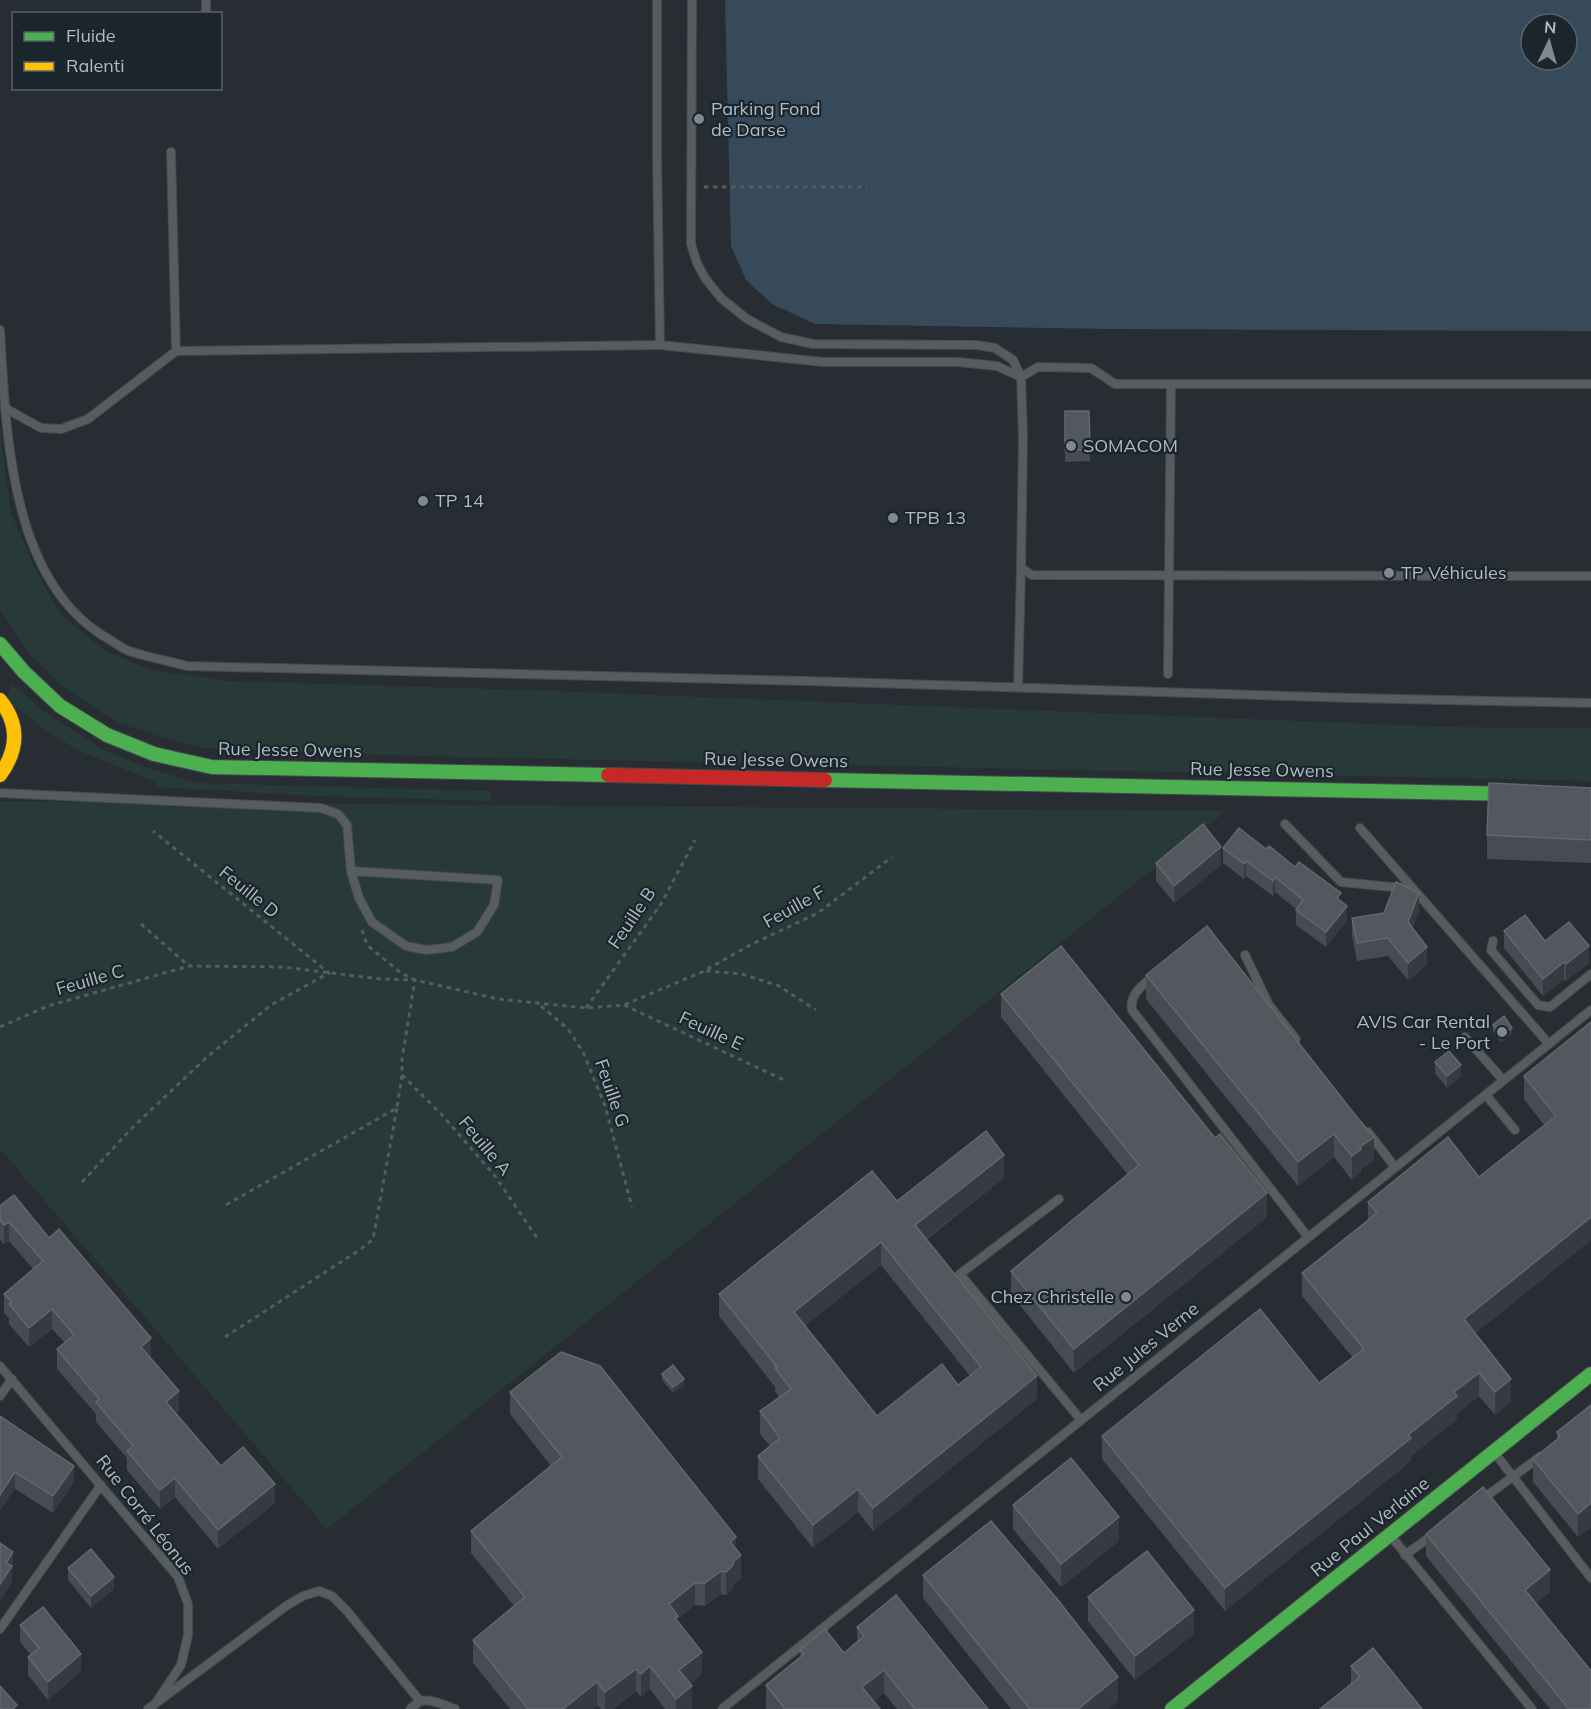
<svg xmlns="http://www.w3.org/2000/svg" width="1591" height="1709" viewBox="0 0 1591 1709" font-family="Mulish,sans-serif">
	<rect width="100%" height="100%" fill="#272d32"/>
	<g fill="#273a38">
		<path d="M 0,425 L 3,454 L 11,513 L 34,566 L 60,614 L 106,651 L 151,670 L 228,681 L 531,690 L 1447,727 L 1591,728 L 1591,781 L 417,756 L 202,748 L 158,736 L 119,723 L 66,689 L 32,657 L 0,609 Z"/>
		<path d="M 12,684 L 50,716 L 102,749 L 153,770 L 201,783 L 490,791 L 491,801 L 318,796 L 155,787 L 156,782 L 77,750 L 43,728 L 6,699 Z"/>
		<path d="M 0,801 L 1226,811 L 327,1529 L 0,1149 Z"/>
	</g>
	<path fill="#364a59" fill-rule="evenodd" d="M 725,0 L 1591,0 L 1591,331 L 1111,329 L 815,324 L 772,304 L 746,280 L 731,246 ZM 1531,24 L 1567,24 L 1567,60 L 1531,60 Z"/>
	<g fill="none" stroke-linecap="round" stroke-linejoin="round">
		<defs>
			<g id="lane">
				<path d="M 657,0 L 657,155 L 660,345 L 823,362 L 958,362 L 997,366 L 1021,377 L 1038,367 L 1091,368 L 1115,384 L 1591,384"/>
				<path d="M 692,0 L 691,244 L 697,263 L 705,278 L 721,298 L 747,319 L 781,337 L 813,344 L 977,345 L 995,348 L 1013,360 L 1021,377 L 1023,438 L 1021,568 L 1032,575 L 1591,576"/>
				<path d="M 206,14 L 206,0"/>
				<path d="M 171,152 L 176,351"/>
				<path d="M 0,330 C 6,429 9,579 105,637 C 113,641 121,648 129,651 C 147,657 168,661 187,666 L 807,681 L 1353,698 L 1591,703"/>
				<path d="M 5,408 L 41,428 L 61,429 L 88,419 L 176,351 L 660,345"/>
				<path d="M 1168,674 L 1171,384"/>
				<path d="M 1018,687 L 1021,568"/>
				<path d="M 0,793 L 321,808 L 338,814 L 347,825 L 351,871 L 359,898 L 372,922 L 406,946 L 426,950 L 452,947 L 477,932 L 494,905 L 498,880 L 351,871"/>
				<path d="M 1285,824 L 1341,882 L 1402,888"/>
				<path d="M 1360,828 L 1549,1044"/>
				<path d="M 1493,941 L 1491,950 L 1538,1005 L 1550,1007 L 1591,974"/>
				<path d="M 1245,955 L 1269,1005 L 1296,1039"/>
				<path d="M 1152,977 C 1142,986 1129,995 1132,1010 L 1308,1237"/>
				<path d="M 1465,1037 L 1503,1080"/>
				<path d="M 1486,1095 L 1515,1130"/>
				<path d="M 1368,1132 L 1395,1167"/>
				<path d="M 1059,1199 L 960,1274 L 1081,1420"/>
				<path d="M 0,1366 L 178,1577 L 188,1604 L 188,1635 L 181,1665 L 155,1704"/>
				<path d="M 0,1396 L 12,1379"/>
				<path d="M 1494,1452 L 1591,1578"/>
				<path d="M 1481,1500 L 1541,1456"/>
				<path d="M 1390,1535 L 1532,1709"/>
				<path d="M 1405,1555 L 1434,1534"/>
				<path d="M 0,1629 L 101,1485"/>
				<path d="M 420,1701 C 432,1699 444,1705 455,1709"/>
				<path d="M 148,1709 L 286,1606 L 303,1596 L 319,1591 L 332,1596 L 347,1611 L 420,1701 L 410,1709"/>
				<path d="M 722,1709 L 1591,1010"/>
			</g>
			<g id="fast">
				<path d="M 0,644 L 24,672 L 60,706 L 107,735 L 154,754 L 212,767 L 608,775"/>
				<path d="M 825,780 L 1518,794"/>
				<path d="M 1172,1709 L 1591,1374"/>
			</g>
			<path id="slow" d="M 0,700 C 20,725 18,750 0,775"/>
			<path id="jam" d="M 608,775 L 825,780"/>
		</defs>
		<use href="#lane" stroke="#44494d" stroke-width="10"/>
		<use href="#fast" stroke="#44494d" stroke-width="16"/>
		<use href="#slow" stroke="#44494d" stroke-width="16"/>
		<use href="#jam" stroke="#44494d" stroke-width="16"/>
		<g stroke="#555b5e" stroke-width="3" stroke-dasharray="4.5 4.5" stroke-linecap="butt">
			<path d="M 704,187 L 867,187"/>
			<path d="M 141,924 L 189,966"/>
			<path d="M 362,930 L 367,945 L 401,973 L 415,980 L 498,999 L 586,1008 L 624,1005 L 704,971 L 752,944 L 818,913 L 892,857"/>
			<path d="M 706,971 L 742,974 L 779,986 L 816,1010"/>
			<path d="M 624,1005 L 786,1081"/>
			<path d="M 541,1006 L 568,1029 L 583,1052 L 605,1106 L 632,1207"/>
			<path d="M 586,1008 L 661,904 L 695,840"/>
			<path d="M 0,1027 L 48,1006 L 189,966 L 283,967 L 380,979 L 415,980 L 402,1059 L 402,1075 L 397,1108 L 224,1206"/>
			<path d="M 402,1075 L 442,1115 L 495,1176 L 539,1241"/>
			<path d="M 82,1182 L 132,1128 L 207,1057 L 271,1005 L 329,973 L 153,831"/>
			<path d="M 225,1337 L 361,1249 L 373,1239 L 397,1108"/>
		</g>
		<use href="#lane" stroke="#575c60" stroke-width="8"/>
		<use href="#fast" stroke="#4caf50" stroke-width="14"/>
		<use href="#slow" stroke="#ffc107" stroke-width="14"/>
		<use href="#jam" stroke="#c62828" stroke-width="14"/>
	</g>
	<g fill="#474c52" fill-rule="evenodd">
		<path d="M 1065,411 L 1089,411 L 1090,461 L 1065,462 Z"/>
		<path d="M 1591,788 L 1591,863 L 1487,859 L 1487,835 Z"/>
		<path d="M 1223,848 L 1266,849 L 1295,867 L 1341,901 L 1347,921 L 1326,947 L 1296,925 L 1296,909 L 1275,892 L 1273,896 L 1246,876 L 1244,879 L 1223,863 Z"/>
		<path d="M 1156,863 L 1221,865 L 1174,903 L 1156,881 Z"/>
		<path d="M 1419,911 L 1412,928 L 1427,965 L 1408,980 L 1388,956 L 1357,961 L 1352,936 L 1352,918 Z"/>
		<path d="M 1504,931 L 1545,941 L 1589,963 L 1566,981 L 1564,979 L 1543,996 L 1504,948 Z"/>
		<path d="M 1146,975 L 1374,1160 L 1361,1169 L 1361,1172 L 1352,1180 L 1334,1157 L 1298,1186 L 1146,999 Z"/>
		<path d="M 1001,994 L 1267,1217 L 1074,1373 L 1011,1294 L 1011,1271 L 1128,1175 L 1001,1017 Z"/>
		<path d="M 1591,1022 L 1591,1240 L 1475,1333 L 1511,1402 L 1495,1415 L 1479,1396 L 1457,1413 L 1457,1419 L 1411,1456 L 1411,1461 L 1225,1611 L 1102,1459 L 1102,1436 L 1319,1383 L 1353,1358 L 1302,1296 L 1302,1273 L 1368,1220 L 1368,1202 L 1479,1177 L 1544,1125 L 1524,1099 L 1524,1076 Z"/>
		<path d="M 1493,1025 L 1512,1034 L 1501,1042 L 1493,1031 Z"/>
		<path d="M 1435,1062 L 1461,1076 L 1447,1088 L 1435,1073 Z"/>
		<path d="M 1004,1178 L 927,1239 L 1037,1399 L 873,1531 L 858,1512 L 813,1548 L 758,1479 L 758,1456 L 770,1446 L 760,1434 L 760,1411 L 779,1397 L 775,1391 L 775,1387 L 719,1316 L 719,1294 L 897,1201 ZM 881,1265 L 970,1376 L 958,1385 L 877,1416 L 805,1326 Z"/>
		<path d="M 0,1206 L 49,1238 L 151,1358 L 179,1410 L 176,1413 L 221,1466 L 275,1503 L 218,1549 L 175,1497 L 160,1509 L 127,1470 L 127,1458 L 96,1422 L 96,1414 L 57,1369 L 57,1349 L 65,1343 L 52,1329 L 29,1347 L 9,1324 L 9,1318 L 4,1313 L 4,1294 L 33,1269 L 9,1241 L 4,1244 L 0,1240 Z"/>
		<path d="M 662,1374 L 684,1385 L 673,1393 L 662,1380 Z"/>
		<path d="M 510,1392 L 736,1550 L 741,1578 L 734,1584 L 732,1589 L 726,1595 L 721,1594 L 705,1606 L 695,1605 L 678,1619 L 678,1621 L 702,1674 L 690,1684 L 692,1709 L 665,1709 L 650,1689 L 641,1697 L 636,1691 L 613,1709 L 601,1709 L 597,1705 L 592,1709 L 510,1709 L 473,1663 L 473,1640 L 514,1606 L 471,1553 L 471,1531 L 551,1466 L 510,1414 Z"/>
		<path d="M 1591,1405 L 1591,1527 L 1578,1537 L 1533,1482 L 1533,1459 L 1557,1440 L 1557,1432 Z"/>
		<path d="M 0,1416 L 74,1482 L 53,1513 L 15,1489 Z"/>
		<path d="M 1013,1505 L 1119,1541 L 1061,1587 L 1013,1529 Z"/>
		<path d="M 1426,1534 L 1550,1592 L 1536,1603 L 1591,1709 L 1550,1709 L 1426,1556 Z"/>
		<path d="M 68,1568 L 114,1589 L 91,1608 L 68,1580 Z"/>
		<path d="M 923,1575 L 1118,1701 L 1108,1709 L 1011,1709 L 923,1598 Z"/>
		<path d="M 1088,1597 L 1194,1634 L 1135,1680 L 1088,1621 Z"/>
		<path d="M 20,1625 L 81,1671 L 48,1700 L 28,1675 L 28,1657 L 31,1655 L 20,1642 Z"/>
		<path d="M 857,1627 L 988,1709 L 897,1709 L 884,1693 L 874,1701 L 880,1709 L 766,1709 L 766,1685 L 800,1657 L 800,1650 L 844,1653 L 857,1643 Z"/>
		<path d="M 1351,1666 L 1422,1709 L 1351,1685 Z"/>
	</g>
	<g fill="#353b40">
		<path d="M 1221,847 L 1221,865 L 1174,903 L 1174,886 Z"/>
		<path d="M 1246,861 L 1246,876 L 1244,879 L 1244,864 Z"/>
		<path d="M 1275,877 L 1275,892 L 1273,896 L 1273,881 Z"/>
		<path d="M 1419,893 L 1419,911 L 1408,940 L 1408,922 Z"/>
		<path d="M 1347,906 L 1347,921 L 1326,947 L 1326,932 Z"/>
		<path d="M 1589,946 L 1589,963 L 1566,981 L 1566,964 Z"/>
		<path d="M 1427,947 L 1427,965 L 1408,980 L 1408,963 Z"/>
		<path d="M 1564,962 L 1564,979 L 1543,996 L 1543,979 Z"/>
		<path d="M 1512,1028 L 1512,1034 L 1501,1042 L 1501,1036 Z"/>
		<path d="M 1461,1065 L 1461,1076 L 1447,1088 L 1447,1076 Z"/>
		<path d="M 1334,1134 L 1334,1157 L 1298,1186 L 1298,1162 Z"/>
		<path d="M 1374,1137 L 1374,1160 L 1361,1169 L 1361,1172 L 1352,1180 L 1352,1156 L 1360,1147 Z"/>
		<path d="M 1004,1155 L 1004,1178 L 915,1247 L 915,1225 Z"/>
		<path d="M 1267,1193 L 1267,1217 L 1074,1373 L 1074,1349 Z"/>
		<path d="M 1591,1217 L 1591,1240 L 1464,1343 L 1464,1319 Z"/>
		<path d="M 9,1222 L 9,1241 L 4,1244 L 4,1225 Z"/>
		<path d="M 881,1242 L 881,1265 L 794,1335 L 794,1312 Z"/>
		<path d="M 52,1309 L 52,1329 L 29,1347 L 29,1328 Z"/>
		<path d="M 151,1338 L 151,1358 L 141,1347 Z"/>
		<path d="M 1479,1373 L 1479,1396 L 1457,1413 L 1457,1419 L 1411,1456 L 1411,1461 L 1225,1611 L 1225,1588 L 1408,1435 L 1454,1392 Z"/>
		<path d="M 1037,1376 L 1037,1399 L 873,1531 L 873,1508 Z"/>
		<path d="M 684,1379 L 684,1385 L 673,1393 L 673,1387 Z"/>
		<path d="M 1511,1379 L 1511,1402 L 1495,1415 L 1495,1392 Z"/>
		<path d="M 179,1391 L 179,1410 L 166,1421 L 166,1402 Z"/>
		<path d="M 74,1466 L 74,1482 L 53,1513 L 53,1496 Z"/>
		<path d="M 15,1472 L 15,1489 L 0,1511 L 0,1495 Z"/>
		<path d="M 175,1478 L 175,1497 L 160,1509 L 160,1490 Z"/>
		<path d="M 275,1484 L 275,1503 L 218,1549 L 218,1530 Z"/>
		<path d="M 858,1489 L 858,1512 L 813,1548 L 813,1525 Z"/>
		<path d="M 1591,1503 L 1591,1527 L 1578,1537 L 1578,1514 Z"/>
		<path d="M 1119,1517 L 1119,1541 L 1061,1587 L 1061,1564 Z"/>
		<path d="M 736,1537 L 736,1559 L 741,1555 L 741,1578 L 734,1584 L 732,1589 L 726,1595 L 726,1572 L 730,1542 Z"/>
		<path d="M 13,1552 L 13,1569 L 12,1572 L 12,1583 L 0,1601 L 0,1584 L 6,1563 Z"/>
		<path d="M 1550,1570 L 1550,1592 L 1525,1612 L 1525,1590 Z"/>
		<path d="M 721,1571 L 721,1594 L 705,1606 L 705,1583 Z"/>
		<path d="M 114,1577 L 114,1589 L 91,1608 L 91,1596 Z"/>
		<path d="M 695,1583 L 695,1605 L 678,1619 L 678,1639 L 669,1604 Z"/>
		<path d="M 1194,1610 L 1194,1634 L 1135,1680 L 1135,1656 Z"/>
		<path d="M 702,1652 L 702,1674 L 679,1693 L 679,1670 Z"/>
		<path d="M 81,1654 L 81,1671 L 48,1700 L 48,1682 Z"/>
		<path d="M 650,1666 L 650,1689 L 641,1697 L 641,1674 Z"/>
		<path d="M 636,1669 L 636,1691 L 613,1709 L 605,1709 L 605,1692 Z"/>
		<path d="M 884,1670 L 884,1693 L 865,1709 L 862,1687 Z"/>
		<path d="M 1118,1677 L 1118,1701 L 1108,1709 L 1078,1709 Z"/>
		<path d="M 597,1682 L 597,1705 L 592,1709 L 563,1709 Z"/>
		<path d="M 692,1686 L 692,1709 L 676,1709 L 676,1699 Z"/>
	</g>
	<g fill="#52585e" stroke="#61686e" stroke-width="1.5" fill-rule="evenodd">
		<path d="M 1065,411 L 1089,411 L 1090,450 L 1065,450 Z"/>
		<path d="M 1489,783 L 1591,788 L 1591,840 L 1487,835 Z"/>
		<path d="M 1203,824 L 1221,847 L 1174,886 L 1156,863 Z"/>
		<path d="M 1239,828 L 1266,849 L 1269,846 L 1295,867 L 1299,862 L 1341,893 L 1337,898 L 1347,906 L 1326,932 L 1296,910 L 1303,900 L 1275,877 L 1273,881 L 1246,861 L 1244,864 L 1223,848 Z"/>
		<path d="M 1396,882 L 1419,893 L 1408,922 L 1427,947 L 1408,963 L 1388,938 L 1357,943 L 1352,918 L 1384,913 Z"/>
		<path d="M 1525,915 L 1545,941 L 1569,922 L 1589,946 L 1566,964 L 1564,962 L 1543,979 L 1504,931 Z"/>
		<path d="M 1207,926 L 1356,1116 L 1374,1137 L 1360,1147 L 1361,1149 L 1352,1156 L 1334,1134 L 1298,1162 L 1146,975 Z"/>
		<path d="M 1061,946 L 1215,1138 L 1220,1134 L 1267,1193 L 1074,1349 L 1011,1271 L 1139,1165 L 1001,994 Z"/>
		<path d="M 1504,1016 L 1512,1028 L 1501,1036 L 1493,1025 Z"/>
		<path d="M 1591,1022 L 1591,1217 L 1464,1319 L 1511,1379 L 1495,1392 L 1479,1373 L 1454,1392 L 1457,1396 L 1408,1435 L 1411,1438 L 1225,1588 L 1102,1436 L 1260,1309 L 1319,1383 L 1364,1349 L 1302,1273 L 1377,1213 L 1368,1202 L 1448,1137 L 1479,1177 L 1556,1116 L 1524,1076 Z"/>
		<path d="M 1449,1051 L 1461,1065 L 1447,1076 L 1435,1062 Z"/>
		<path d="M 986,1131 L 1004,1155 L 915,1225 L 1037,1376 L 873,1508 L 858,1489 L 813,1525 L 758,1456 L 780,1438 L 760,1411 L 791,1389 L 775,1368 L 777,1367 L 719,1294 L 872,1171 L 897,1201 ZM 881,1242 L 981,1367 L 958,1385 L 942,1364 L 877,1416 L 794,1312 Z"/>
		<path d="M 14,1195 L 49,1238 L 59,1229 L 151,1338 L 141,1347 L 179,1391 L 166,1402 L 221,1466 L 243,1447 L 275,1484 L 218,1530 L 175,1478 L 160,1490 L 127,1451 L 133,1446 L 96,1402 L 99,1399 L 57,1349 L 74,1335 L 52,1309 L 29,1328 L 9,1304 L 12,1302 L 4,1294 L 43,1261 L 9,1222 L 4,1225 L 0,1220 L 0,1206 Z"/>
		<path d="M 561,1352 L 600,1366 L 736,1537 L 730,1542 L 741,1555 L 734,1561 L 732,1566 L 726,1572 L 721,1571 L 705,1583 L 695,1583 L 669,1604 L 678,1616 L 675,1618 L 702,1652 L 679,1670 L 692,1686 L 676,1699 L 650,1666 L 641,1674 L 636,1669 L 605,1692 L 597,1682 L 563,1709 L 528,1709 L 473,1640 L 525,1597 L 471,1531 L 562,1457 L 510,1392 Z"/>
		<path d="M 673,1365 L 684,1379 L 673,1387 L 662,1374 Z"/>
		<path d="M 1591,1405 L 1591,1503 L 1578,1514 L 1533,1459 L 1560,1437 L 1557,1432 Z"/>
		<path d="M 0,1416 L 74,1466 L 53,1496 L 15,1472 L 0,1495 Z"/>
		<path d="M 1071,1458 L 1119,1517 L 1061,1564 L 1013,1505 Z"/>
		<path d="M 1483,1487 L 1550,1570 L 1525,1590 L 1591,1671 L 1591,1709 L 1569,1709 L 1426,1534 Z"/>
		<path d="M 991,1521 L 1058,1600 L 1118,1677 L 1078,1709 L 1030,1709 L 923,1575 Z"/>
		<path d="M 0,1543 L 13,1552 L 6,1563 L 12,1566 L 0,1584 Z"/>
		<path d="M 91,1549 L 114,1577 L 91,1596 L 68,1568 Z"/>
		<path d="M 1147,1551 L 1194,1610 L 1135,1656 L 1088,1597 Z"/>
		<path d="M 896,1595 L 988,1709 L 915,1709 L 884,1670 L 862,1687 L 880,1709 L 785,1709 L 766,1685 L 804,1654 L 800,1650 L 825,1629 L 844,1653 L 864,1636 L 857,1627 Z"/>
		<path d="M 43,1607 L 81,1654 L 48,1682 L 28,1657 L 39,1648 L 20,1625 Z"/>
		<path d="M 1373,1648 L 1422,1709 L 1320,1709 L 1360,1677 L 1351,1666 Z"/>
		<path d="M 0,1686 L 17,1705 L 13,1709 L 0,1709 Z"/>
	</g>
	<g fill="#808991" stroke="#1b252c" stroke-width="2">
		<circle cx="699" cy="119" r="6"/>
		<circle cx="1071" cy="446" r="6"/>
		<circle cx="423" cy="501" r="6"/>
		<circle cx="893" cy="518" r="6"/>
		<circle cx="1389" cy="573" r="6"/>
		<circle cx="1502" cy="1032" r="6"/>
		<circle cx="1126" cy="1297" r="6"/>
	</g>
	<g text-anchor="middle" stroke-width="4.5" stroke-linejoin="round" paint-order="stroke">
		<g font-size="18" fill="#b0bbc4" stroke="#1b252c" text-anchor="start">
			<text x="711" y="115">Parking Fond<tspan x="711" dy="21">de Darse</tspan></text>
			<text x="1083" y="452">SOMACOM</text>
			<text x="435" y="507">TP 14</text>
			<text x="905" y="524">TPB 13</text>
			<text x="1401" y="579">TP Véhicules</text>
			<text x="1490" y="1028" text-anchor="end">AVIS Car Rental<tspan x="1490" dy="21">- Le Port</tspan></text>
			<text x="1114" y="1303" text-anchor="end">Chez Christelle</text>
		</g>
		<g font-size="18" fill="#b0bbc4" stroke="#1b252c">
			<text transform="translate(290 750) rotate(1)" y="6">Rue Jesse Owens</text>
			<text transform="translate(776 760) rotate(1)" y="6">Rue Jesse Owens</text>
			<text transform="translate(1262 770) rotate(1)" y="6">Rue Jesse Owens</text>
			<text transform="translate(249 892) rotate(39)" y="6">Feuille D</text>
			<text transform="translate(794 907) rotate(-29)" y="6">Feuille F</text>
			<text transform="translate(632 918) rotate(-56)" y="6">Feuille B</text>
			<text transform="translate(90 980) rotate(-16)" y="6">Feuille C</text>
			<text transform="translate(711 1031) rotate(25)" y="6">Feuille E</text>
			<text transform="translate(612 1093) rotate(71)" y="6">Feuille G</text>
			<text transform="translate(485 1146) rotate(50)" y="6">Feuille A</text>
			<text transform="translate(1146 1347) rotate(-39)" y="6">Rue Jules Verne</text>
			<text transform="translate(145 1515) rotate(52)" y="6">Rue Corré Léonus</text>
			<text transform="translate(1370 1527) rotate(-39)" y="6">Rue Paul Verlaine</text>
		</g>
	</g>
	<rect x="12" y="12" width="210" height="78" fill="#1b252c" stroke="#576169" stroke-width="1.5"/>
	<rect x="24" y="32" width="30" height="9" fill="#4caf50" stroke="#576169" stroke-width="1.5"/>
	<text x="66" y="42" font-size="18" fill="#b0bbc4">Fluide</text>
	<rect x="24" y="62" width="30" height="9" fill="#ffc107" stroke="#576169" stroke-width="1.5"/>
	<text x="66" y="72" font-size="18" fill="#b0bbc4">Ralenti</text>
	<g transform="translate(1549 42) rotate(5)"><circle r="28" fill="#1b252c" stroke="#576169" stroke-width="1.5"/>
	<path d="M0-4.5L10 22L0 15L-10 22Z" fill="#808991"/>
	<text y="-9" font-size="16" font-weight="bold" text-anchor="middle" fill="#b0bbc4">N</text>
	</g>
</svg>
